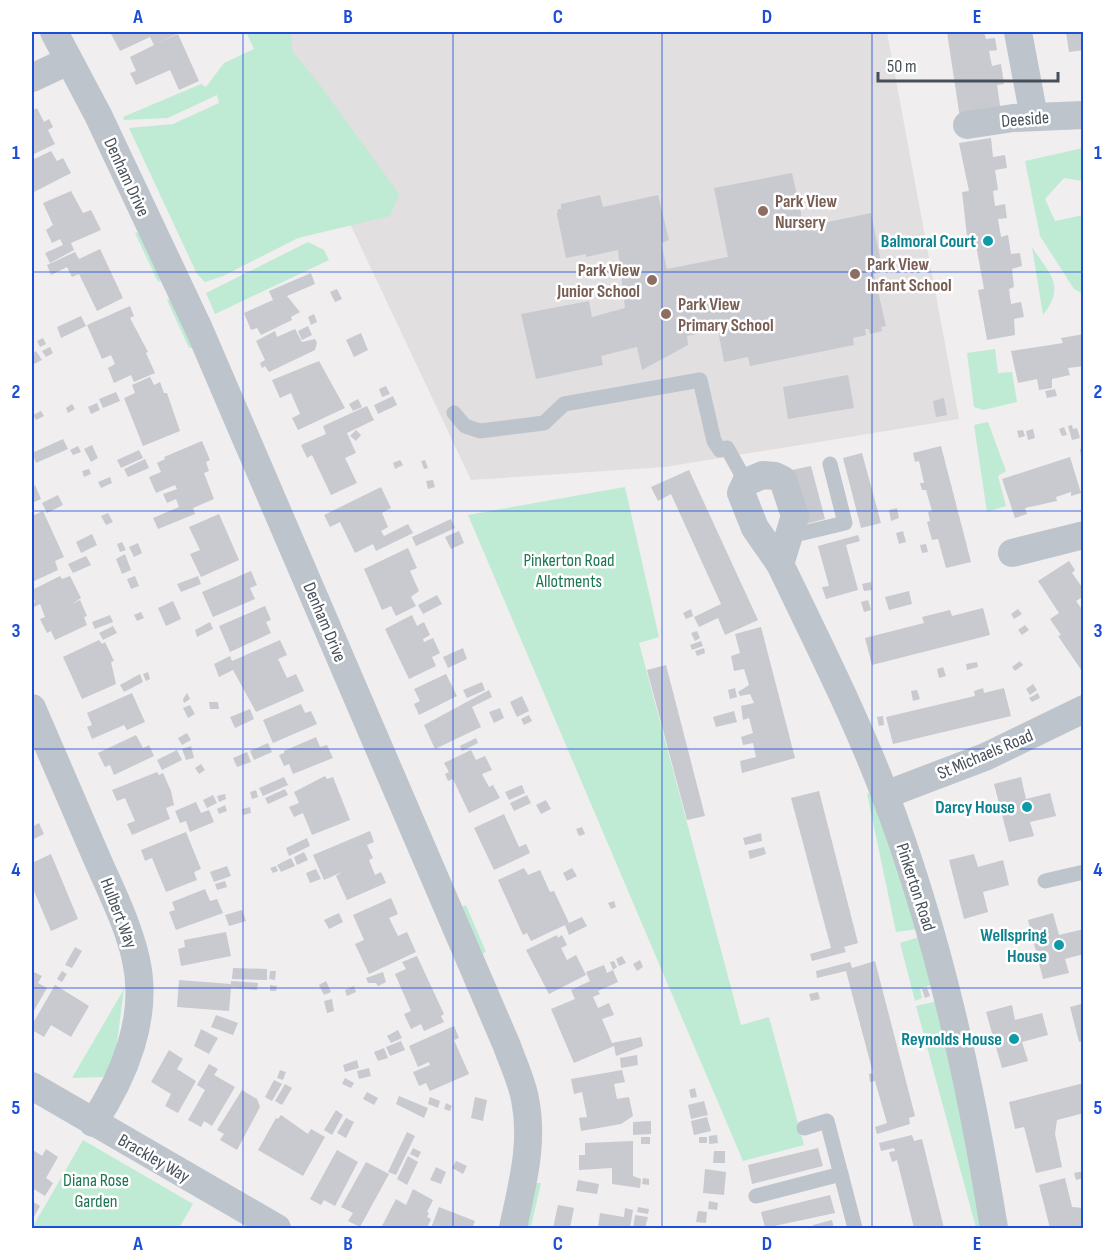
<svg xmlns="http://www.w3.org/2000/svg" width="1115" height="1260" viewBox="0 0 1115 1260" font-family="'Sofia Sans Condensed',sans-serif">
	<rect width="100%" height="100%" fill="#f0eeee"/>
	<path fill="#e1dfdf" d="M 264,32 L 887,32 L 959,419 L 665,467 L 471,480 L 343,209 Z"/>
	<g fill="#bfebd4">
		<path d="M 246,32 L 291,32 L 292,51 L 317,81 L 399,194 L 390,216 L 298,238 L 223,276 L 205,282 L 197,274 L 129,128 L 173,124 L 219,103 L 217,95 L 168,118 L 124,120 L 123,117 L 201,84 L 206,87 L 224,63 L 254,49 Z"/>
		<path d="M 1083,148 L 1083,181 L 1064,178 L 1045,199 L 1055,221 L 1083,215 L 1083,294 L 1074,289 L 1040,236 L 1025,161 Z"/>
		<path d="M 139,232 L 161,280 L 158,282 L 135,233 Z"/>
		<path d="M 308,242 L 324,250 L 329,260 L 215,314 L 206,293 Z"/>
		<path d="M 1032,247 C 1050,275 1066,285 1043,315 Z"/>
		<path d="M 170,299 L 192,343 L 192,348 L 189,348 L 167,300 Z"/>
		<path d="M 995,349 L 998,373 L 1012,372 L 1017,402 L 983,410 L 974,407 L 967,353 Z"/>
		<path d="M 988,422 L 1006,471 L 998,476 L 1006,506 L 987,512 L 974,425 Z"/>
		<path d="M 625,487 L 659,637 L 639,643 L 741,1025 L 769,1017 L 804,1145 L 743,1161 L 468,515 Z"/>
		<path d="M 867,793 L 872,795 L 918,929 L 896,932 Z"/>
		<path d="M 466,905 L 486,952 L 481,954 L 461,907 Z"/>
		<path d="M 919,937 L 933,984 L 920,989 L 922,998 L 915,1001 L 900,943 Z"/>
		<path d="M 124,989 L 115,1058 L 103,1077 L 72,1078 Z"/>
		<path d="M 938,1001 L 983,1228 L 976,1228 L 916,1006 Z"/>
		<path d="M 83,1140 L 193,1204 L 179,1228 L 32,1228 Z"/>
		<path d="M 536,1183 L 541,1183 L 532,1222 L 530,1228 L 524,1228 Z"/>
	</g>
	<g fill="#c8cad0">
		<path d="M 110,32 L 181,32 L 155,44 L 178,34 L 199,81 L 179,90 L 170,70 L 136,85 L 130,73 L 136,71 L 130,57 L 154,45 L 150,37 L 120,51 Z"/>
		<path d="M 947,32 L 984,32 L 986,39 L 995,38 L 997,50 L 989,51 L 992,66 L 1001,64 L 1004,84 L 997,85 L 1001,112 L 960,118 Z"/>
		<path d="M 1066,32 L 1084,32 L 1084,50 L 1069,52 Z"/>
		<path d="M 37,108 L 44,122 L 49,119 L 53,127 L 48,130 L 55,144 L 32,155 L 32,111 Z"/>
		<path d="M 991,138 L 993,157 L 1005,155 L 1007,168 L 995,170 L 998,190 L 993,191 L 995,206 L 1005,204 L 1007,218 L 998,219 L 1001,237 L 1008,235 L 1011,254 L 1020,253 L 1022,266 L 1012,269 L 1014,287 L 1009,289 L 1011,304 L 1021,302 L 1024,317 L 1014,319 L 1015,335 L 987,340 L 978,290 L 984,289 L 976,245 L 968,245 L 962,192 L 969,191 L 959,143 Z"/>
		<path d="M 51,151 L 57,161 L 63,158 L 71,173 L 34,192 L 32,160 Z"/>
		<path d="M 792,173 L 804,227 L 871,213 L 883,272 L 874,274 L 886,326 L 881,327 L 882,331 L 870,334 L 869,329 L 865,329 L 866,335 L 853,338 L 854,345 L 750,366 L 748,357 L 724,362 L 718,330 L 687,336 L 688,345 L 642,370 L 637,347 L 601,356 L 603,365 L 536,379 L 521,314 L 589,301 L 592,317 L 625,308 L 618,250 L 586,257 L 586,254 L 566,258 L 557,214 L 558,209 L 561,209 L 561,204 L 600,195 L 603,207 L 658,195 L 669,240 L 661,243 L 667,269 L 728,257 L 714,188 Z"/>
		<path d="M 71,191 L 83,213 L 91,210 L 101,230 L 71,243 L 74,250 L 50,263 L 45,253 L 63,245 L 60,239 L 52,243 L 46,230 L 53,225 L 43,203 Z"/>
		<path d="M 100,249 L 123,298 L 97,311 L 79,274 L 72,277 L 67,267 L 51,275 L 47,265 L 75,252 L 79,259 Z"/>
		<path d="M 311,273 L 315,284 L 287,296 L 300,312 L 291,317 L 292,320 L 261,335 L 257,328 L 251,330 L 244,313 L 273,300 L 269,291 Z"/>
		<path d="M 337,289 L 342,299 L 335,302 L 330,292 Z"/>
		<path d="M 130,306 L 134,316 L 130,318 L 148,352 L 146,353 L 155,373 L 134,382 L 131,375 L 114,383 L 108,368 L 115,364 L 111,355 L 102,359 L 87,325 Z"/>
		<path d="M 314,314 L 317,322 L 311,325 L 308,317 Z"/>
		<path d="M 81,316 L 86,326 L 61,338 L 57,327 Z"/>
		<path d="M 308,326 L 312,335 L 302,340 L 298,331 Z"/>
		<path d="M 295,329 L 302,342 L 315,339 L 317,343 L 315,350 L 269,372 L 265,366 L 262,368 L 260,363 L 265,360 L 256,341 L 275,331 L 277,337 Z"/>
		<path d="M 361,333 L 368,350 L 354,357 L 346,340 Z"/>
		<path d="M 1084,334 L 1084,366 L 1068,368 L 1070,375 L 1052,379 L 1052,388 L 1039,390 L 1037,379 L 1018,383 L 1011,351 L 1063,343 L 1061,338 Z"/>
		<path d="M 43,338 L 46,344 L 40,347 L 37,341 Z"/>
		<path d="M 50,347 L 53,353 L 46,357 L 42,351 Z"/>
		<path d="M 36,351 L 42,360 L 32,365 L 32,354 Z"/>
		<path d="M 319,361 L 345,408 L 298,430 L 292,418 L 300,414 L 291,393 L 280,398 L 272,380 Z"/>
		<path d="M 848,375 L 854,408 L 788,419 L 783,387 Z"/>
		<path d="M 150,377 L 154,385 L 160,382 L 164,393 L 167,393 L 180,431 L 143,446 L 124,398 L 135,393 L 132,385 Z"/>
		<path d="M 386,386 L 390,394 L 382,397 L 379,389 Z"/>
		<path d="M 1055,389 L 1057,396 L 1047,398 L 1045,391 Z"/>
		<path d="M 116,392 L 120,401 L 103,408 L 99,399 Z"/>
		<path d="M 393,396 L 397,405 L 378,414 L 374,405 Z"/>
		<path d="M 944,398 L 947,415 L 936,417 L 933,401 Z"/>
		<path d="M 358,399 L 362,407 L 353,411 L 349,404 Z"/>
		<path d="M 97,403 L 100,410 L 91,414 L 88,407 Z"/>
		<path d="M 72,404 L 75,409 L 68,413 L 66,408 Z"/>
		<path d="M 367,406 L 374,420 L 347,433 L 356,453 L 345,458 L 357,483 L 331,495 L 312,455 L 307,458 L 301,445 L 326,434 L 323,426 Z"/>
		<path d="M 41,411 L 44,416 L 36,420 L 33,415 Z"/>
		<path d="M 1072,425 L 1073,429 L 1077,428 L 1080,438 L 1072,440 L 1068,426 Z"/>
		<path d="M 1064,427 L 1067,435 L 1062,436 L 1059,429 Z"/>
		<path d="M 1033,429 L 1035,438 L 1028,440 L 1026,431 Z"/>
		<path d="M 356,430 L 361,435 L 356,441 L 350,436 Z"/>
		<path d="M 1023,430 L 1025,436 L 1019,438 L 1017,431 Z"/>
		<path d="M 63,439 L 68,449 L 36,463 L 32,453 Z"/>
		<path d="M 202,441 L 210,460 L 206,462 L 209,471 L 204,473 L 214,499 L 193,508 L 195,514 L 158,529 L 153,518 L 179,507 L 176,499 L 167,503 L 163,494 L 177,489 L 175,485 L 156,493 L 149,477 L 161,472 L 157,463 L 165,459 L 164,457 Z"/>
		<path d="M 92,445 L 98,458 L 91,462 L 84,449 Z"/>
		<path d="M 78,446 L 81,452 L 73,455 L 70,450 Z"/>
		<path d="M 941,446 L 971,562 L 946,568 L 938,539 L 932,540 L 927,522 L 930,521 L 928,512 L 932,511 L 926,490 L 922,490 L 920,483 L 924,483 L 919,461 L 915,462 L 913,453 Z"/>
		<path d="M 1084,448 L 1084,464 L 1082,464 L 1080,449 Z"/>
		<path d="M 139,450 L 143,458 L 121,468 L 117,460 Z"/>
		<path d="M 862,453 L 881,523 L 861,528 L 843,458 Z"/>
		<path d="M 1070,457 L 1081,493 L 1071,496 L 1071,492 L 1056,497 L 1057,501 L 1025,508 L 1027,514 L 1015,518 L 1002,479 Z"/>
		<path d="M 145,459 L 149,468 L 128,477 L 124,469 Z"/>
		<path d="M 400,460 L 403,465 L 395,469 L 393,463 Z"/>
		<path d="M 425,460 L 428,468 L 424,469 L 421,461 Z"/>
		<path d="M 811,466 L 825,519 L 806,524 L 792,470 Z"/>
		<path d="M 89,469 L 91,474 L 84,477 L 82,471 Z"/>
		<path d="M 689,470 L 758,620 L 725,635 L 718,618 L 699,627 L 694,617 L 721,604 L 671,494 L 658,501 L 651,487 Z"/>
		<path d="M 110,477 L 112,483 L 101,488 L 98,482 Z"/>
		<path d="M 433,480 L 435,487 L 428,489 L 426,481 Z"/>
		<path d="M 35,485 L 41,499 L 32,503 L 32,487 Z"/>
		<path d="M 381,487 L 391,508 L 382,513 L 388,527 L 381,531 L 384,536 L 408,524 L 413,533 L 376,551 L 373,544 L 355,553 L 340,522 L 330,527 L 324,515 Z"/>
		<path d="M 58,495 L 63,505 L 47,513 L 42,503 Z"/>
		<path d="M 897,508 L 899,518 L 891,521 L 889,510 Z"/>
		<path d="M 43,511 L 64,557 L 55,561 L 58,570 L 32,582 L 32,516 Z"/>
		<path d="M 108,513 L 113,522 L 106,525 L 101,516 Z"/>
		<path d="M 219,514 L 239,560 L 201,577 L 190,554 L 200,550 L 189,527 Z"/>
		<path d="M 451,519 L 455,528 L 416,546 L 412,537 Z"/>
		<path d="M 459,531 L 464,543 L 451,549 L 445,537 Z"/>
		<path d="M 903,531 L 906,542 L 899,544 L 896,533 Z"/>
		<path d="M 92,534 L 97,545 L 81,553 L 76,542 Z"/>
		<path d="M 858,535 L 860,541 L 846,545 L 858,590 L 826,599 L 822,587 L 829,586 L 818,546 Z"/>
		<path d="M 122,542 L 126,550 L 120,552 L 117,544 Z"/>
		<path d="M 138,543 L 142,553 L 134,557 L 129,547 Z"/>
		<path d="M 926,544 L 928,552 L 922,553 L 920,545 Z"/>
		<path d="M 408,548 L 417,568 L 410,571 L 419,591 L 411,597 L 416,606 L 396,616 L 391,606 L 382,610 L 364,569 Z"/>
		<path d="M 125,554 L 131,570 L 122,574 L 116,559 Z"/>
		<path d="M 86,556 L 91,565 L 73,573 L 68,564 Z"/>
		<path d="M 1069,561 L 1075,570 L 1072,573 L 1084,590 L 1084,596 L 1076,601 L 1084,612 L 1084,674 L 1058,636 L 1061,635 L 1050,619 L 1059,613 L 1038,581 Z"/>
		<path d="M 251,571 L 257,585 L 250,588 L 255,599 L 213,617 L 202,592 Z"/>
		<path d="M 60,576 L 62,579 L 70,576 L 81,598 L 72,604 L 80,600 L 87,616 L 84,617 L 87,625 L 55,640 L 51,631 L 47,633 L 40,619 L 45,617 L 40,604 L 34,607 L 33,603 L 35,602 L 32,590 Z"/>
		<path d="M 135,576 L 139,586 L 131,589 L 127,579 Z"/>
		<path d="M 198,576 L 201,584 L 181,592 L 177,584 Z"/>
		<path d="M 871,582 L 872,590 L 864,591 L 862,584 Z"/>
		<path d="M 909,591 L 912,604 L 889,610 L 885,597 Z"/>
		<path d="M 437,595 L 442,604 L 423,614 L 418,605 Z"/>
		<path d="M 868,600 L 871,610 L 864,612 L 861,602 Z"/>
		<path d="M 173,601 L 181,619 L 166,626 L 158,608 Z"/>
		<path d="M 265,606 L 271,620 L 266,622 L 271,633 L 230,652 L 219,626 Z"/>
		<path d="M 983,608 L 990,635 L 872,665 L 865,638 L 924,623 L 922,617 L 950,610 L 952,616 Z"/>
		<path d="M 691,609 L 693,616 L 686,619 L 683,613 Z"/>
		<path d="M 1018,609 L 1022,614 L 1014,619 L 1011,614 Z"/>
		<path d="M 141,612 L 144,618 L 137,621 L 134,615 Z"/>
		<path d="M 110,615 L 113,622 L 95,629 L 92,622 Z"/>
		<path d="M 412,615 L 417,626 L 424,622 L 430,635 L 423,639 L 424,642 L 433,638 L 440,653 L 432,657 L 436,666 L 409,679 L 385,629 Z"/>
		<path d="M 210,622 L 213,629 L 197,637 L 195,630 Z"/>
		<path d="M 1025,625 L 1029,630 L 1022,635 L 1018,630 Z"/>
		<path d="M 113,626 L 117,633 L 103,640 L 99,633 Z"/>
		<path d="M 761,627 L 795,758 L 742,773 L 740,761 L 756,757 L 753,743 L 743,745 L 741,737 L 753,733 L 749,718 L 743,720 L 741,706 L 754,703 L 750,694 L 740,696 L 738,692 L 749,685 L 744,669 L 734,671 L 731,656 L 740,653 L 735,634 Z"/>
		<path d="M 697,631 L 700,638 L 695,641 L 691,633 Z"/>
		<path d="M 99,640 L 102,644 L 105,642 L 114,661 L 111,662 L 116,684 L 82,699 L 63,657 Z"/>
		<path d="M 280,640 L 287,655 L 278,659 L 287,678 L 296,674 L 304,691 L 256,712 L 233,670 L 219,677 L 214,664 L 230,656 L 232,661 Z"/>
		<path d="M 701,641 L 703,646 L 692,650 L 690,645 Z"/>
		<path d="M 463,648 L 467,659 L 448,668 L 443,657 Z"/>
		<path d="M 704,648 L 705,653 L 697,656 L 695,651 Z"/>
		<path d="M 1020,661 L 1023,665 L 1015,671 L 1012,667 Z"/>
		<path d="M 977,662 L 978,667 L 967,670 L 966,664 Z"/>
		<path d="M 666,665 L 705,816 L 687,820 L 647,670 Z"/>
		<path d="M 943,667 L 946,676 L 939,678 L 937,669 Z"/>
		<path d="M 148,672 L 150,679 L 146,681 L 143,674 Z"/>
		<path d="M 140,674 L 143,682 L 124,692 L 120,685 Z"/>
		<path d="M 446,674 L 457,696 L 419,715 L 414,704 L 420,701 L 414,689 Z"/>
		<path d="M 482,682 L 485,690 L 467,698 L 463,690 Z"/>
		<path d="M 1033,684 L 1037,690 L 1030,695 L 1026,689 Z"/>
		<path d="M 735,688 L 737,697 L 730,699 L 728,690 Z"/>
		<path d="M 983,688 L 984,693 L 1004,688 L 1011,716 L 893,744 L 886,717 L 975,696 L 974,691 Z"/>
		<path d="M 489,690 L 492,697 L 472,707 L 481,727 L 435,749 L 424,725 Z"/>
		<path d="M 917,690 L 920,699 L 913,701 L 911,691 Z"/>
		<path d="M 132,693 L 145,722 L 127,730 L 124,725 L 92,739 L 87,727 L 92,725 L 87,713 Z"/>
		<path d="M 187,693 L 190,699 L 184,703 L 183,699 Z"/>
		<path d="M 1038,693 L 1040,698 L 1032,702 L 1029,698 Z"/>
		<path d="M 522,696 L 529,711 L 517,717 L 510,702 Z"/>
		<path d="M 209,702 L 218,702 L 219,709 L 210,709 Z"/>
		<path d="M 301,704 L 305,713 L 311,711 L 317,724 L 273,743 L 263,720 Z"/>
		<path d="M 190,705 L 195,714 L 188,718 L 183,708 Z"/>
		<path d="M 500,708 L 504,718 L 494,723 L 489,712 Z"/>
		<path d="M 250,709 L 254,719 L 235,728 L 230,717 Z"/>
		<path d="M 734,711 L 737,722 L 716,727 L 713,717 Z"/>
		<path d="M 529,715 L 532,721 L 524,725 L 521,719 Z"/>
		<path d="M 883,716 L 884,725 L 879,726 L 877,717 Z"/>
		<path d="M 187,733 L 191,740 L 182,745 L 178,738 Z"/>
		<path d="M 136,735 L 143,748 L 149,745 L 154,756 L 114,775 L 110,765 L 105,767 L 98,753 Z"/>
		<path d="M 316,737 L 320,747 L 327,745 L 333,758 L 293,774 L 289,764 L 284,766 L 279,755 L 284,753 L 284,751 Z"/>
		<path d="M 476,738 L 478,743 L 462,751 L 460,746 Z"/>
		<path d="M 268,743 L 272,752 L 254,760 L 250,751 Z"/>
		<path d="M 191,746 L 194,758 L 186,760 L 182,749 Z"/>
		<path d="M 177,750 L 182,760 L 162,770 L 157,760 Z"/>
		<path d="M 471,750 L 476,760 L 485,756 L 492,770 L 482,774 L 489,787 L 493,785 L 500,798 L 469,813 L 453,779 L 448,781 L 445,774 L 449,772 L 444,763 Z"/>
		<path d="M 247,752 L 251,762 L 237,767 L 233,758 Z"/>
		<path d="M 201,764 L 205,770 L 199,774 L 195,768 Z"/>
		<path d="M 157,772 L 159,775 L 163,773 L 171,791 L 174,805 L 166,808 L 170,819 L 132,835 L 127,824 L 135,821 L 125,798 L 117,801 L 112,790 Z"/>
		<path d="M 325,776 L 327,779 L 333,777 L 350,820 L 312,835 L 303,813 L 294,817 L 289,807 L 299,803 L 294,792 Z"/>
		<path d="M 284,777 L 288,785 L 263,796 L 259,788 Z"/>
		<path d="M 1021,777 L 1026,799 L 1050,793 L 1056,816 L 1030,822 L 1034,836 L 1009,842 L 994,784 Z"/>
		<path d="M 522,785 L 525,793 L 509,800 L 505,792 Z"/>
		<path d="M 285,789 L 288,795 L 268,804 L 265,798 Z"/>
		<path d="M 256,790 L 258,797 L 252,799 L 250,792 Z"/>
		<path d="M 819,791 L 858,943 L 844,947 L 846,952 L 812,961 L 810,954 L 831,948 L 791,798 Z"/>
		<path d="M 225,794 L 226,799 L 219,802 L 217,796 Z"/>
		<path d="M 213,795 L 217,803 L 207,808 L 203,800 Z"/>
		<path d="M 527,795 L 531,803 L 514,811 L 510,803 Z"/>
		<path d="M 546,800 L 551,809 L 541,814 L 536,805 Z"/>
		<path d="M 196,802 L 201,813 L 209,810 L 214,822 L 190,832 L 186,821 L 180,823 L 175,811 Z"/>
		<path d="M 225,805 L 227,811 L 219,814 L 217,809 Z"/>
		<path d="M 250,807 L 251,813 L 243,815 L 242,809 Z"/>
		<path d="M 504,814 L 519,847 L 526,844 L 530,853 L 494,870 L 474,828 Z"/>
		<path d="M 39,823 L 44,834 L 32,840 L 32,827 Z"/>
		<path d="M 582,827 L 585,834 L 579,836 L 576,829 Z"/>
		<path d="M 370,831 L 374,842 L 367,845 L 373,858 L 369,860 L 375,875 L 381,872 L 386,883 L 347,900 L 336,876 L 342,872 L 324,880 L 313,855 Z"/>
		<path d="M 186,832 L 201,869 L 194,872 L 197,880 L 166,892 L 152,858 L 145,861 L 141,850 Z"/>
		<path d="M 761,833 L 762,841 L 745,845 L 743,838 Z"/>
		<path d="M 307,838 L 310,846 L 289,856 L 286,848 Z"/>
		<path d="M 764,847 L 766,854 L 750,859 L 748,851 Z"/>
		<path d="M 304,852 L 308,860 L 297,865 L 294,857 Z"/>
		<path d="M 51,854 L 78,919 L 51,931 L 34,891 L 32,893 L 32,863 Z"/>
		<path d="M 974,854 L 978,867 L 1003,860 L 1009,885 L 983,892 L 988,912 L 964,919 L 949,860 Z"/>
		<path d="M 291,858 L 295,866 L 281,872 L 277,865 Z"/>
		<path d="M 227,866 L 231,876 L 214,882 L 210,872 Z"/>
		<path d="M 276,866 L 278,871 L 273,873 L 270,868 Z"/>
		<path d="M 524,868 L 528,875 L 540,870 L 550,892 L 554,891 L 569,923 L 582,917 L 587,926 L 569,935 L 565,925 L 531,941 L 527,933 L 523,935 L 498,880 Z"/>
		<path d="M 572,868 L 577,876 L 567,881 L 563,873 Z"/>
		<path d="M 316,869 L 321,879 L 310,883 L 306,873 Z"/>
		<path d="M 225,881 L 227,887 L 217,890 L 215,884 Z"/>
		<path d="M 205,889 L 210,901 L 217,899 L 223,913 L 176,930 L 169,912 L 175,910 L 172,902 Z"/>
		<path d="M 391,898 L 398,914 L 389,918 L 398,936 L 407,932 L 416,952 L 369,974 L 355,944 L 364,940 L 353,915 Z"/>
		<path d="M 614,901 L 616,907 L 611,909 L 608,903 Z"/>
		<path d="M 242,910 L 246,921 L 229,926 L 225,915 Z"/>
		<path d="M 339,913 L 343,922 L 329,929 L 324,920 Z"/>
		<path d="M 1053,913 L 1059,935 L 1084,929 L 1084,954 L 1065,959 L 1069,973 L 1043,979 L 1028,920 Z"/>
		<path d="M 226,932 L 231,956 L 181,966 L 178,949 L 185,947 L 184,940 Z"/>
		<path d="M 557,935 L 558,938 L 562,935 L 567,945 L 561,948 L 567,960 L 576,955 L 586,975 L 549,994 L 526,950 Z"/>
		<path d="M 75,947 L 82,951 L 72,968 L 65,965 Z"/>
		<path d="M 417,956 L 444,1014 L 441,1016 L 444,1022 L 424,1031 L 421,1024 L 411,1029 L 404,1014 L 411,1011 L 395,974 L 406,969 L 402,962 Z"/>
		<path d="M 622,956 L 626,963 L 619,966 L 616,959 Z"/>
		<path d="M 640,960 L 643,967 L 637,971 L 633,964 Z"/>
		<path d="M 614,961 L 617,967 L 613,970 L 610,962 Z"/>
		<path d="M 875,961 L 915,1116 L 909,1118 L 910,1124 L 877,1134 L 875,1127 L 887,1123 L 875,1081 L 870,1082 L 869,1074 L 873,1073 L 846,971 L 817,978 L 816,971 L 850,962 L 852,968 Z"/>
		<path d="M 604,965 L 607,973 L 613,970 L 618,982 L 598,991 L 600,994 L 593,997 L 598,1008 L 609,1003 L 614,1015 L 602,1019 L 612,1043 L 641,1037 L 643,1046 L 616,1056 L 614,1046 L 574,1063 L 551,1009 L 575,999 L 571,990 L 590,981 L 586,972 Z"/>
		<path d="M 233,968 L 267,969 L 267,980 L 232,979 Z"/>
		<path d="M 32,971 L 42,976 L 38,983 L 47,988 L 32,1014 Z"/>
		<path d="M 62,971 L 67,974 L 62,982 L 57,979 Z"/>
		<path d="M 270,971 L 276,971 L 275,980 L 269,979 Z"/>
		<path d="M 383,972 L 386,982 L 378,986 L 376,983 L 368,983 L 366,978 Z"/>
		<path d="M 179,980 L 231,984 L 231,981 L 258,983 L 257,990 L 231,988 L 229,1011 L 177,1007 Z"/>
		<path d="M 326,981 L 331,992 L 324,995 L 319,985 Z"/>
		<path d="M 55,985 L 89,1006 L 71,1037 L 51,1025 L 44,1037 L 32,1030 L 32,1025 Z"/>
		<path d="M 270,985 L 277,986 L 276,991 L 270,991 Z"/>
		<path d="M 354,986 L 356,992 L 347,996 L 345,990 Z"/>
		<path d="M 927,988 L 930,996 L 925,998 L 922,989 Z"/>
		<path d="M 818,992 L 820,999 L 811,1001 L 809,994 Z"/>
		<path d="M 332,999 L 334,1011 L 327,1013 L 324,1001 Z"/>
		<path d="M 1081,1004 L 1084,1041 L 1079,1042 L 1070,1007 Z"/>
		<path d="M 1012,1005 L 1015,1020 L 1042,1013 L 1048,1035 L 1022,1042 L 1028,1061 L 1002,1068 L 986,1012 Z"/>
		<path d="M 216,1015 L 238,1023 L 233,1035 L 211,1027 Z"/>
		<path d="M 454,1026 L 459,1038 L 454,1040 L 469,1074 L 430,1091 L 426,1083 L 419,1086 L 413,1072 L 430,1065 L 429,1062 L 418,1067 L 409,1046 Z"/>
		<path d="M 201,1029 L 218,1038 L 209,1054 L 194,1046 Z"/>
		<path d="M 398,1030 L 402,1038 L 391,1043 L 387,1036 Z"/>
		<path d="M 401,1041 L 405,1050 L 390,1056 L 386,1047 Z"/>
		<path d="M 384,1048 L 388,1058 L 378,1061 L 374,1052 Z"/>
		<path d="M 169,1050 L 183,1059 L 177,1069 L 196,1081 L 178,1113 L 165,1106 L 171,1094 L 151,1082 Z"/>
		<path d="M 637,1055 L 638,1065 L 621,1068 L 620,1058 Z"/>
		<path d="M 357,1060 L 359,1068 L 345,1072 L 343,1065 Z"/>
		<path d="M 209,1064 L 218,1069 L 214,1075 L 235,1087 L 212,1126 L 204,1121 L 201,1127 L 188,1120 L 205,1090 L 197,1085 Z"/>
		<path d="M 369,1068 L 371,1076 L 359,1079 L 357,1071 Z"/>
		<path d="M 280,1070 L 286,1072 L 283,1080 L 277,1078 Z"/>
		<path d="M 622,1070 L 625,1082 L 614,1084 L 617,1099 L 629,1097 L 633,1116 L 621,1124 L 581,1131 L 579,1118 L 587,1117 L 582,1092 L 574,1094 L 571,1079 Z"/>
		<path d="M 345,1078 L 354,1083 L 351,1088 L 342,1084 Z"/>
		<path d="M 274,1080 L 282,1084 L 272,1101 L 265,1097 Z"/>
		<path d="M 1084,1083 L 1084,1113 L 1057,1120 L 1055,1134 L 1062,1167 L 1036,1173 L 1024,1127 L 1015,1129 L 1009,1102 Z"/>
		<path d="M 285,1084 L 292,1088 L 282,1105 L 275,1101 Z"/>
		<path d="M 695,1088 L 697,1097 L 691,1098 L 689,1090 Z"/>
		<path d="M 242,1090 L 257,1099 L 260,1107 L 237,1150 L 220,1140 L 224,1134 L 217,1130 Z"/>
		<path d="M 367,1092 L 378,1098 L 374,1105 L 363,1099 Z"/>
		<path d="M 399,1096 L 428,1108 L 424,1118 L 396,1104 Z"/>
		<path d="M 430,1097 L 440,1101 L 438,1108 L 428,1104 Z"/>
		<path d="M 475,1097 L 487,1100 L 483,1121 L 471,1118 Z"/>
		<path d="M 704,1101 L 708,1115 L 691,1119 L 688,1105 Z"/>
		<path d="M 446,1103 L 452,1106 L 450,1111 L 444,1109 Z"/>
		<path d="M 336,1110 L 343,1115 L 332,1135 L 324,1130 Z"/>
		<path d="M 281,1115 L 308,1134 L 311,1129 L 325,1137 L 303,1176 L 258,1150 L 276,1118 L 278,1119 Z"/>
		<path d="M 707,1117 L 711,1131 L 694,1135 L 691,1121 Z"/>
		<path d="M 346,1118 L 354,1122 L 346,1138 L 337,1133 Z"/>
		<path d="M 651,1121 L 651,1134 L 633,1135 L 633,1122 Z"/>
		<path d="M 407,1132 L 415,1136 L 396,1175 L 388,1172 Z"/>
		<path d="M 717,1135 L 718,1143 L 709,1144 L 709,1136 Z"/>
		<path d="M 912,1135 L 914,1141 L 922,1139 L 944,1228 L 914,1228 L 897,1160 L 892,1162 L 889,1152 L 895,1151 L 894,1148 L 881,1151 L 879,1143 Z"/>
		<rect x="641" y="1137" width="9" height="7"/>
		<rect x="699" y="1137" width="8" height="6"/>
		<path d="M 633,1141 L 633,1176 L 641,1179 L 640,1188 L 612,1184 L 612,1168 L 579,1170 L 579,1155 L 585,1155 L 585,1143 Z"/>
		<path d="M 413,1148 L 421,1152 L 418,1158 L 410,1154 Z"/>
		<path d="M 818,1148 L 823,1166 L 752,1184 L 748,1165 Z"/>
		<path d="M 46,1149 L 58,1157 L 46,1178 L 53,1183 L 45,1196 L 32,1188 L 32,1152 L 33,1150 L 42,1156 Z"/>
		<path d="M 337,1150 L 358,1162 L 335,1206 L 324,1200 L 321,1205 L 310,1199 Z"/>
		<path d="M 714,1151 L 725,1151 L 725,1163 L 713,1163 Z"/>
		<path d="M 408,1156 L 418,1162 L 407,1185 L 397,1179 Z"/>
		<path d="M 456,1161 L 467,1166 L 463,1174 L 452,1168 Z"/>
		<path d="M 366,1162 L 389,1174 L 360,1227 L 348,1221 L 353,1213 L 341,1207 Z"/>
		<path d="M 436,1167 L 446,1172 L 441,1184 L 430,1180 Z"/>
		<path d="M 705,1169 L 726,1172 L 724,1195 L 703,1193 Z"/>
		<path d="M 1084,1171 L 1084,1178 L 1076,1180 L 1074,1173 Z"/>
		<path d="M 643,1178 L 649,1179 L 649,1185 L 642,1184 Z"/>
		<path d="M 1065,1178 L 1072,1207 L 1084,1208 L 1084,1228 L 1050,1228 L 1039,1185 Z"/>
		<path d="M 578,1180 L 599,1184 L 597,1194 L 576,1191 Z"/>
		<path d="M 413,1189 L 433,1200 L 427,1212 L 429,1213 L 427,1217 L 431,1219 L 427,1228 L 381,1228 L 396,1199 L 406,1205 Z"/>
		<path d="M 830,1195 L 835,1213 L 765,1228 L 761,1212 Z"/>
		<path d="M 32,1201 L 40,1206 L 32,1220 Z"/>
		<path d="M 709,1201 L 718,1203 L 717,1210 L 708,1209 Z"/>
		<path d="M 558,1205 L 574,1208 L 570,1228 L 553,1228 Z"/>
		<path d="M 439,1207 L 475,1221 L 473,1226 L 480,1228 L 431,1228 Z"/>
		<path d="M 638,1207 L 649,1209 L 648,1214 L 637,1212 Z"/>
		<path d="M 625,1208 L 633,1210 L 630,1228 L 598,1228 L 600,1213 L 624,1217 Z"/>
		<path d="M 698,1211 L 707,1212 L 706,1223 L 696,1222 Z"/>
		<path d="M 635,1215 L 648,1217 L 645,1228 L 633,1228 Z"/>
		<path d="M 832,1220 L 834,1228 L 814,1228 L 813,1225 Z"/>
	</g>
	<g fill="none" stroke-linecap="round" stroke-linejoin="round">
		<g stroke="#bdc4cc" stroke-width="15">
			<path d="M 454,413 L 465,426 L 480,431 L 544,423 L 564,404 L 700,380 L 714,441 L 720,450 L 727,448 L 746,482"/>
			<path d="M 791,532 L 803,533 L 845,523 L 830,464"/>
			<path d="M 1045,881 L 1084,872"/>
			<path d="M 804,1128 L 827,1121 L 855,1228"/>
			<path d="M 756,1196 L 841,1174"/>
		</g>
		<g stroke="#bdc4cc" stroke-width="28">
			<path d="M 54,32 L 98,115 L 199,329 L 507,1046 C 513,1063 522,1082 525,1099 C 534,1144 522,1185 513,1228"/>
			<path d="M 1018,32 L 1034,117"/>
			<path d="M 32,78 L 68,61"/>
			<path d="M 967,125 L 1013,118 L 1084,115"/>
			<path d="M 763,475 L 775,476 L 783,480 L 795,516 L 780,564 L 755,528 L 741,493 L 746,482 Z"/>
			<path d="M 1012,553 L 1084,535"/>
			<path d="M 780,564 C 816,639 854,714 884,792 C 938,933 970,1080 994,1228"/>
			<path d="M 32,708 C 53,757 74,806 95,854 C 110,889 128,923 136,960 C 149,1017 124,1077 93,1123"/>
			<path d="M 885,795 L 985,757 L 1084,709"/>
			<path d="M 32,1086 L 277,1228"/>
		</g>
	</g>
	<path fill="none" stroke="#1d4ed8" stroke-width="1.5" stroke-opacity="0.55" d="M 243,32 L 243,1228M 453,32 L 453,1228M 662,32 L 662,1228M 872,32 L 872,1228M 32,272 L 1084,272M 32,511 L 1084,511M 32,749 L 1084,749M 32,988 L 1084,988"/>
	<g fill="#8d6e63" stroke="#fff" stroke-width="2">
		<circle cx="763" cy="211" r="6"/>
		<circle cx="855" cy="274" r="6"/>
		<circle cx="652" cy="280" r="6"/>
		<circle cx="666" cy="314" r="6"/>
	</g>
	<g fill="#0f9aa8" stroke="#fff" stroke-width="2">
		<circle cx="988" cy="241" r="6"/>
		<circle cx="1027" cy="807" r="6"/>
		<circle cx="1059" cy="945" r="6"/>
		<circle cx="1014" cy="1039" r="6"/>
	</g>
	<g text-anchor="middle" stroke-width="5" stroke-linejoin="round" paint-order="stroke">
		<g font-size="18" fill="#47505a" stroke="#fff">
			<text transform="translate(1025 119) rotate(-5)" y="6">Deeside</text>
			<text transform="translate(127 177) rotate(65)" y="6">Denham Drive</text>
			<text transform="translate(325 622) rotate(67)" y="6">Denham Drive</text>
			<text transform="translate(985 754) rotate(-23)" y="6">St Michaels Road</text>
			<text transform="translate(916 887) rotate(72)" y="6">Pinkerton Road</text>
			<text transform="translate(119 913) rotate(69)" y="6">Hulbert Way</text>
			<text transform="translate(154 1158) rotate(30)" y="6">Brackley Way</text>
		</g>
		<g font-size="18" font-weight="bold" fill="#785e54" stroke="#fff" text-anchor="start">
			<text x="775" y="207">Park View<tspan x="775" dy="21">Nursery</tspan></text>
			<text x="867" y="270">Park View<tspan x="867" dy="21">Infant School</tspan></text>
			<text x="640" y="276" text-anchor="end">Park View<tspan x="640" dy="21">Junior School</tspan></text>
			<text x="678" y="310">Park View<tspan x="678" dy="21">Primary School</tspan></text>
		</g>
		<g font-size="18" font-weight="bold" fill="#0d838f" stroke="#fff" text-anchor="end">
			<text x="976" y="247">Balmoral Court</text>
			<text x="1015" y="813">Darcy House</text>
			<text x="1047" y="941">Wellspring<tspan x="1047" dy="21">House</tspan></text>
			<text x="1002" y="1045">Reynolds House</text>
		</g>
		<g font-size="18" fill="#1d7651" stroke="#fff">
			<text x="569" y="566">Pinkerton Road<tspan x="569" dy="21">Allotments</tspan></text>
			<text x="96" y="1186">Diana Rose<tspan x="96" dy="21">Garden</tspan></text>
		</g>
	</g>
	<rect width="1115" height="1260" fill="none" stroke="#ffffff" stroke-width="66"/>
	<path d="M878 72v9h180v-9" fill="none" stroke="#47505a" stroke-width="3"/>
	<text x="887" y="72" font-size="18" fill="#47505a" stroke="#ffffff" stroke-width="4.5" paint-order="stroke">50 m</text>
	<rect x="33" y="33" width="1049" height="1194" fill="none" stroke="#1d4ed8" stroke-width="2"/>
	<g font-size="20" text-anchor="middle" font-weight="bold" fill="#1d4ed8">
		<text x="138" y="23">A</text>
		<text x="348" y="23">B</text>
		<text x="558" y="23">C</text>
		<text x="767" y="23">D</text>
		<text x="977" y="23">E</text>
		<text x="16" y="159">1</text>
		<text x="1098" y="159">1</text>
		<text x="16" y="398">2</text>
		<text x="1098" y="398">2</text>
		<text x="16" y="637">3</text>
		<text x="1098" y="637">3</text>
		<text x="16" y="876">4</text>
		<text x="1098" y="876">4</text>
		<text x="16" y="1114">5</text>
		<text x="1098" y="1114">5</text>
		<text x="138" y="1250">A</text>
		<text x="348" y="1250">B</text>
		<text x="558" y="1250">C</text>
		<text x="767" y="1250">D</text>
		<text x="977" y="1250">E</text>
	</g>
</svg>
